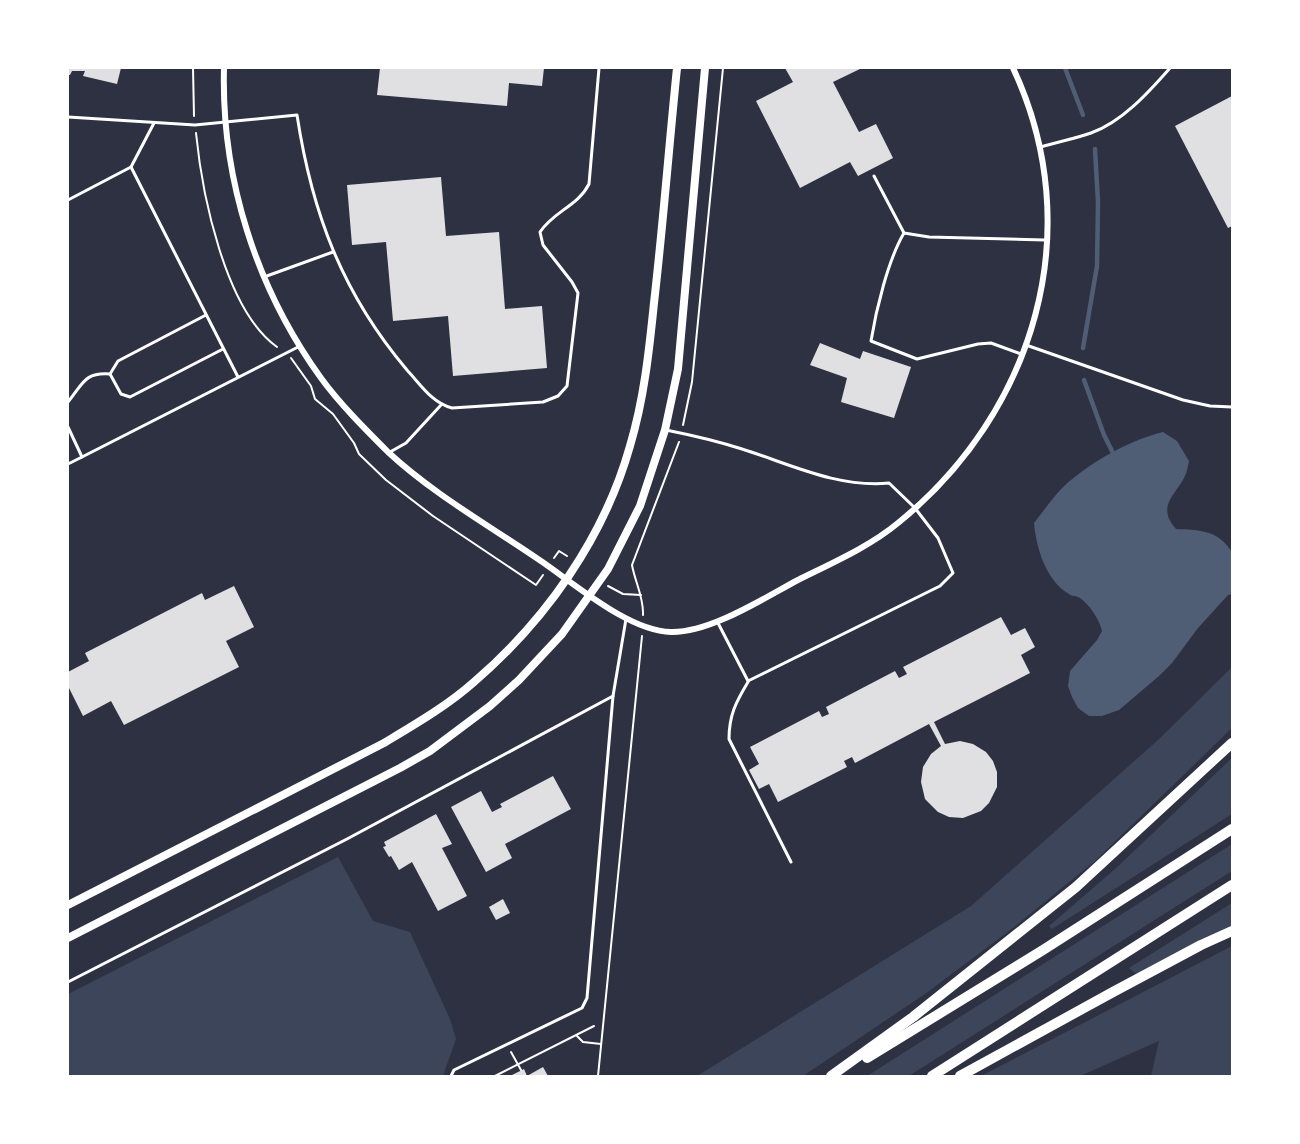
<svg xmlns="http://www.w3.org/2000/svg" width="1300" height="1144" viewBox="0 0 1300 1144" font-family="Signika,sans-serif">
	<rect width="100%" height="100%" fill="#2d3142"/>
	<g fill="#3c4559">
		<path d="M 1232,667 L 1232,728 L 1095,861 L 1013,928 L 925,994 L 803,1076 L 697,1076 L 971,906 L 1158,740 Z"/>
		<path d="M 1232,758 L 1232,814 L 1052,929 L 1049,926 L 1115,869 Z"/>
		<path d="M 1232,844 L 1232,871 L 909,1076 L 867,1076 Z"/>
		<path d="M 338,857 L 373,921 L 410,932 L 450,1019 L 456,1039 L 443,1076 L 70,1076 L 68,1071 L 68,994 Z"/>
		<path d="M 1232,903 L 1232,928 L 1136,974 L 1129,968 Z"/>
		<path d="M 1232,946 L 1232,1076 L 1151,1076 L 1159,1041 L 1080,1076 L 981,1076 Z"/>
	</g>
	<path fill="#4f5d75" d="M 1163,432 L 1177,441 L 1189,461 C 1188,466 1187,471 1185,476 C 1175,496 1156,506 1176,529 C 1200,530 1218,530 1232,552 L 1232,594 L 1228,595 L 1198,628 L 1172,663 L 1159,676 L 1119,710 L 1102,716 L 1089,716 L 1078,708 L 1072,697 L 1068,686 L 1070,671 L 1097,640 L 1102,631 C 1100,620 1088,602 1078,597 C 1073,595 1073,597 1069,594 C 1046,581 1036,547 1034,523 C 1046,508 1057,491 1071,480 C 1098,458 1131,440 1163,432 Z"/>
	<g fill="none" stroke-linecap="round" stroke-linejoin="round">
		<g stroke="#4f5d75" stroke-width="4.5">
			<path d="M 1065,68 L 1083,115"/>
			<path d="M 1083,348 L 1097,266 L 1098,202 L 1095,149"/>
			<path d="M 1084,380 L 1104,435 L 1113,453"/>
		</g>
	</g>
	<g fill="#e0e0e3">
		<path d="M 68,68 L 121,68 L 117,84 L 83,76 L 85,71 L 72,71 L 70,75 L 68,75 Z"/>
		<path d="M 380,68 L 544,68 L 542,86 L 509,83 L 507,106 L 377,95 Z"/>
		<path d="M 785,68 L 862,68 L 833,82 L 859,132 L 876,124 L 893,158 L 858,176 L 850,162 L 800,188 L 756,101 L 793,82 Z"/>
		<path d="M 1232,96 L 1232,226 L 1228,228 L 1175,126 Z"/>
		<path d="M 441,177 L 446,236 L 499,232 L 505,309 L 542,306 L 547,368 L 453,376 L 448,316 L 393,321 L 386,242 L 352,245 L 347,185 Z"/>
		<path d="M 820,343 L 860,359 L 863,351 L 911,367 L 894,418 L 841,402 L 847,378 L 810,365 Z"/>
		<path d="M 234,586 L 254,627 L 226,641 L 239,667 L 124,725 L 111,701 L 83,716 L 68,686 L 68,672 L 89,661 L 85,653 L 202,593 L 205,600 Z"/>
		<path d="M 1001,617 L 1011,635 L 1025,628 L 1035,647 L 1021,655 L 1030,673 L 934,722 L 945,744 L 960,741 L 973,744 L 986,752 L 993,761 L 997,772 L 997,787 L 989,803 L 981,811 L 963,818 L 949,817 L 938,812 L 925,799 L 921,782 L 923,767 L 931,754 L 941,746 L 929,724 L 855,763 L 852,757 L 844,761 L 847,767 L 778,802 L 769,784 L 759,789 L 749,770 L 759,764 L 750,747 L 819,711 L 822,717 L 829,714 L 826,707 L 895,671 L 899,678 L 907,674 L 903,667 Z"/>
		<path d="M 553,776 L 571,809 L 505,844 L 512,858 L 486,872 L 451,807 L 481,791 L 492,812 L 502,807 L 500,804 Z"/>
		<path d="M 436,814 L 452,844 L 442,848 L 467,896 L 438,911 L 412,862 L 399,870 L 391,856 L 389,857 L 383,847 L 386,846 L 384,842 Z"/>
		<path d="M 503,899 L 510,913 L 496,920 L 489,907 Z"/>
		<path d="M 543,1067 L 548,1076 L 510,1076 L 524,1069 L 527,1076 Z"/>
	</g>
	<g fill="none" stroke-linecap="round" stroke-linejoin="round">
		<g stroke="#fff" stroke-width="2">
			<path d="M 193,68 L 194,116"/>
			<path d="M 196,133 C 202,194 225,310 277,347"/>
			<path d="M 291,358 L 311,386 L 315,399 L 333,414 L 354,443 L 359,454 L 386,480 L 433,516 L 536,585 L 543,575"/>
			<path d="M 683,425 L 692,382 L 723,68"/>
			<path d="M 554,558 L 559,551 L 567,556"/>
			<path d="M 608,586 L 623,594 L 641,595"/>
			<path d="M 643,615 C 644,598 635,582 632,565 L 679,442"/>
			<path d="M 577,1036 L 583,1042 L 601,1044"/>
			<path d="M 511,1052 L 521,1070"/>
			<path d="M 495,1076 L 594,1026"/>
			<path d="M 598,1076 L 642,636"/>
		</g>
		<g stroke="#fff" stroke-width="3">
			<path d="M 68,117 L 195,125 L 297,115 C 312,213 342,293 407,370 C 420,384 432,403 452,408 L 543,402 L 558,396 L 567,386 L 578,293 L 572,282 L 543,245 L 540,232 C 554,211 578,206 589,184 L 599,68"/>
			<path d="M 1041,147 C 1057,142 1074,139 1091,133 C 1122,122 1149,92 1170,68"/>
			<path d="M 131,167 L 238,377"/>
			<path d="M 874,176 L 904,233 L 929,237 L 1045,240"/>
			<path d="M 68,200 L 131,167 L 154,123"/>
			<path d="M 904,233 C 888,260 876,310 871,341 L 917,359 L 978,344 L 991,343 L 1021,354"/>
			<path d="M 264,277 L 333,252"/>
			<path d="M 1026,345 L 1183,400 L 1210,406 L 1232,407"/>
			<path d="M 110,374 L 118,361 L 206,315"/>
			<path d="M 68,402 C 83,384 84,372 110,374 L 121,394 L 130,397 L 223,349"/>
			<path d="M 68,427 L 82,457 L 300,346"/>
			<path d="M 666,430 C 691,435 717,441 742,449 C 790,464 837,488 889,483 L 915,508 L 938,538 L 953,573 L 940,586 L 748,681 L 718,623"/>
			<path d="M 390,452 L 406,443 L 441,405"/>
			<path d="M 68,464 L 82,457"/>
			<path d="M 748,682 C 736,702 729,715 729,739 L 791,862"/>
			<path d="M 68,982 L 347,839 L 613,696 L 626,619"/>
			<path d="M 451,1076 L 454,1070 L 582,1008 L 587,998 L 613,696"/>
		</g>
		<path stroke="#fff" stroke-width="6" d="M 224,68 C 221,178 256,288 321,378 C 339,403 366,430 388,452 C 432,493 488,525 538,559 C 574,583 628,631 671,632 C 710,633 764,598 798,580 C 832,563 869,547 898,523 C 1035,412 1089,230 1013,68"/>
		<g stroke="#fff" stroke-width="8">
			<path d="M 68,905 L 384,743 C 414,725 447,706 474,682 C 546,620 604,538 630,446 C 644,399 649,352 654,303 C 663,225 669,146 677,68"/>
			<path d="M 68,938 L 400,768 L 430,751 L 490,706 L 519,680 L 562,634 L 608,569 L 640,506 L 665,430 L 678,369 L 705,68"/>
		</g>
		<g stroke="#fff" stroke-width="10">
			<path d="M 867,1058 L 1043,950 L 1232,829"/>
			<path d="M 831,1076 L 913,1017 L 1076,887 L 1232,743"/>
			<path d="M 932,1076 L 1232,885"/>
			<path d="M 960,1076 L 1113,992 L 1201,945 L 1232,931"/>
		</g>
	</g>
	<rect width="1300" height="1144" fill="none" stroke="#ffffff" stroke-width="138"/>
</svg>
